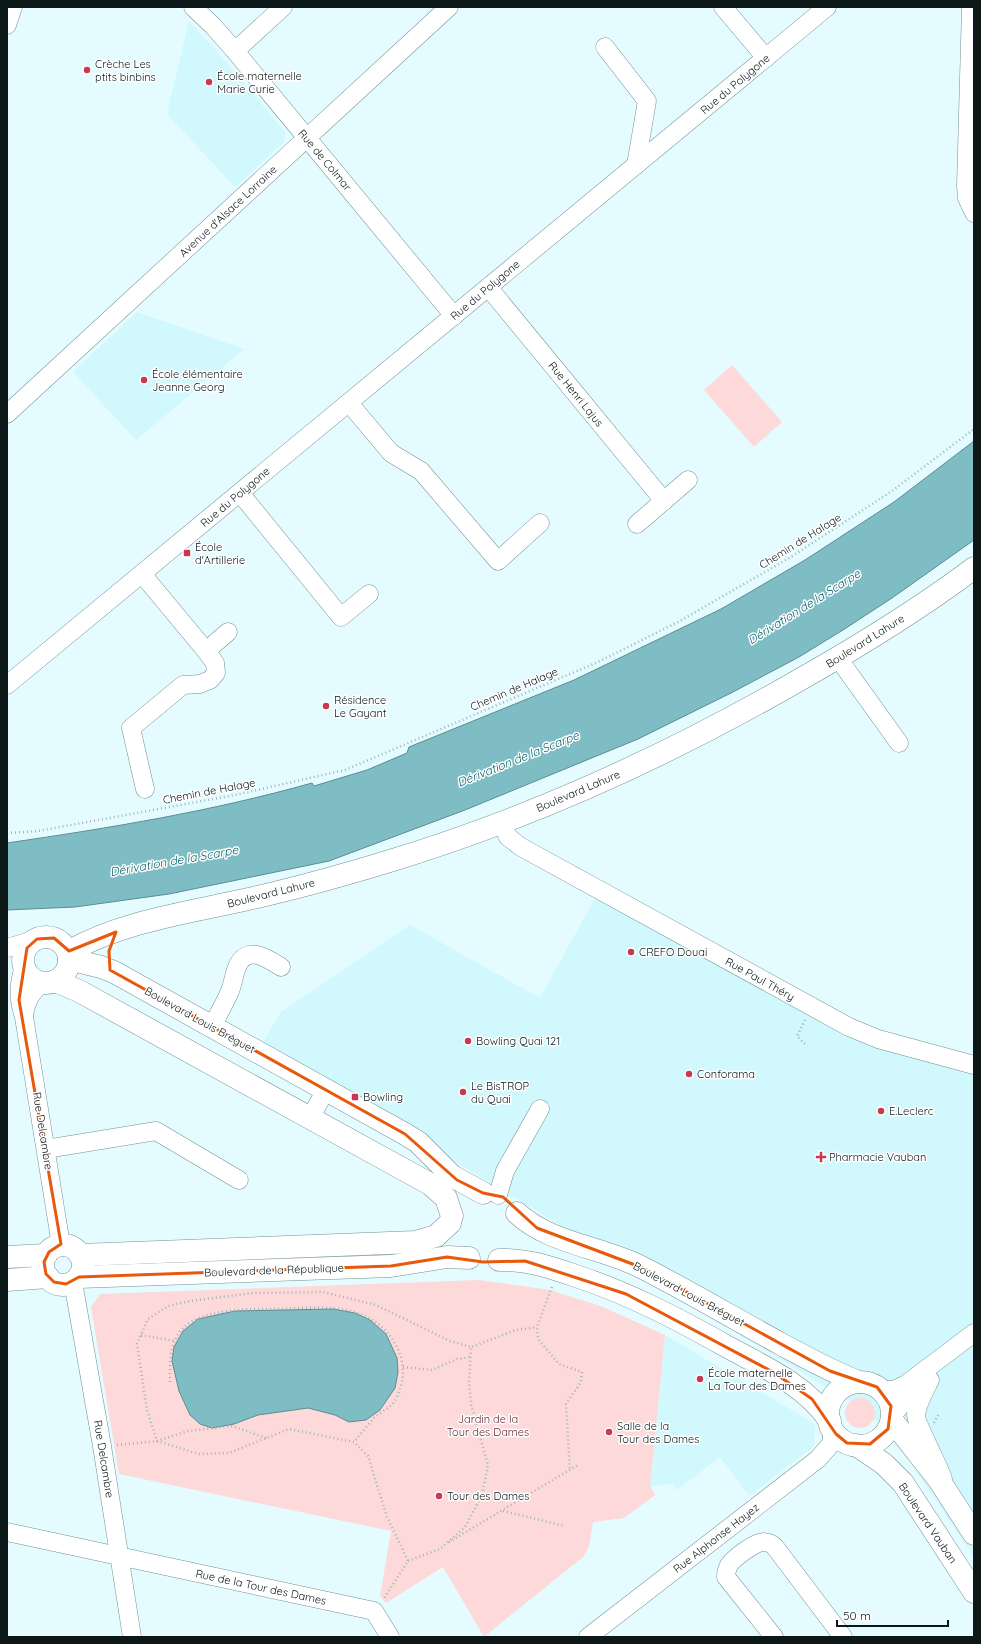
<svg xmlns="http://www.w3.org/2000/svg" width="981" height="1644" viewBox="0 0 981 1644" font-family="Quicksand,sans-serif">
	<rect width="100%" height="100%" fill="#e4fcff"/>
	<g fill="#d0f8fd">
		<path d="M 189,21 L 217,51 L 285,132 L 284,142 L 235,187 L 167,114 Z"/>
		<path d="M 137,312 L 244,349 L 136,440 L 73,372 Z"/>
		<path d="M 600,889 L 870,1035 L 974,1061 L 974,1557 L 912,1465 L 869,1413 L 262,1044 L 281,1012 L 410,925 L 540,998 Z"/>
		<path d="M 665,1335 L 815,1424 L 814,1446 L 749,1496 L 720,1457 L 677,1490 L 672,1484 L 650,1486 Z"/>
	</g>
	<g fill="#fdd9da">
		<path d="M 732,365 L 782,422 L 754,447 L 704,390 Z"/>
		<path d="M 479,1280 L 550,1290 L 603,1307 L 665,1335 L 650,1486 L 655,1495 L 624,1518 L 593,1522 L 589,1547 L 583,1557 L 484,1637 L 443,1567 L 386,1603 L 380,1596 L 391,1531 L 119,1474 L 91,1307 L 100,1294 Z"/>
		<circle cx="860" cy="1413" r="15"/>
	</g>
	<g fill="#7fbdc5" stroke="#5c8b91">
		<path d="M 974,441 L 974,540 L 892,598 L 843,630 L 799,657 L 733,692 L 638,739 L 465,810 L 329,861 L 169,894 L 75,907 L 7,910 L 7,843 C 110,828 213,811 312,783 L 314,786 L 367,770 L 407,753 L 409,747 L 574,680 L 721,609 L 805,560 L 894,502 Z"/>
		<path d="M 333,1309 L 355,1313 L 370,1320 L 386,1334 L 397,1358 L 398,1372 L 395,1388 L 380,1410 L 366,1420 L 349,1422 L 335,1415 L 308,1408 L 258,1415 L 234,1424 L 212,1428 L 200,1424 L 190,1415 L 179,1391 L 172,1361 L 174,1347 L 183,1331 L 198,1319 L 235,1311 Z"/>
	</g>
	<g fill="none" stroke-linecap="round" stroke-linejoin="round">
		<defs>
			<g id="minor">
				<path d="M 193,7 L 213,26 L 235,51 L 454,316"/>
				<path d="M 723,7 L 766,58"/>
				<path d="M 971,7 L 966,186 L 967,198 L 974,213"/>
				<path d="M 7,25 L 13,7"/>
				<path d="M 605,47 L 647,101 L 636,165"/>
				<path d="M 235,51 L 283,7"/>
				<path d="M 488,287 L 664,501"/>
				<path d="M 349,403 L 391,453 L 421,471 L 498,561 L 540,523"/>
				<path d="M 7,414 L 449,7"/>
				<path d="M 240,493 L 341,617 L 369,594"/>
				<path d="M 637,524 L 688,480"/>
				<path d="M 142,574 L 206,651 L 215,663 L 216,673 L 210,680 L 200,684 L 183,685 L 131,728 L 145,789"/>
				<path d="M 206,651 L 228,632"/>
				<path d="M 838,658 L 899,743"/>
				<path d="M 7,685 L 827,7"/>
				<path d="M 501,823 L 508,837 L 521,847 L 849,1027 L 878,1039 L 974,1065"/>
				<path d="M 7,948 L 34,940"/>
				<path d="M 24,967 C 18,985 18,999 24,1017 L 61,1245"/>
				<path d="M 24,1016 C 26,1001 31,992 43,983"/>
				<path d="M 212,1026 C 218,1015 225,1003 230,991 C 233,983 234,975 237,967 C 247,944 267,958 281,967"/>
				<path d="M 310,1118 L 326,1090"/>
				<path d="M 46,1149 L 156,1131 L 239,1180"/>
				<path d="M 498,1195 L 505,1171 L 540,1109"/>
				<path d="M 73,1282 L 102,1446 L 132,1637"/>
				<path d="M 930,1380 C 925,1390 918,1402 916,1414 C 915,1422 939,1466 943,1479"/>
				<path d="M 881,1390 L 894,1390 L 905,1385 L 974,1333"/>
				<path d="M 892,1415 L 907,1399 L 928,1382"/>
				<path d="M 7,1532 L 374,1611 L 390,1637"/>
				<path d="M 588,1637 L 818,1459 L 831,1444 L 833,1430"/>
				<path d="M 774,1637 L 726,1577 C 726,1573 727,1569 729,1565 C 734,1558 756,1541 764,1542 C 769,1542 772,1544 775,1547 L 843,1637"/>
			</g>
			<g id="major">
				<circle cx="46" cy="960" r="23"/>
				<path d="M 68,952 C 121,922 185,913 244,900 C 294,889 344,875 393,860 C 533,817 667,756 794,683 C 856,648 917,611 974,568"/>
				<path d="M 69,959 L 101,967 L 114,972 L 405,1134 L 418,1142 L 452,1176 L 483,1193"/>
				<path d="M 55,981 L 79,991 L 430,1184 L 446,1198 L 452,1216"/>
				<path d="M 517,1213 C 550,1244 603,1247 643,1268 C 690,1292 735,1319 781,1344 C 807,1358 832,1372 859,1382"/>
				<circle cx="63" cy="1265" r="20"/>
				<path d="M 80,1255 L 415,1242 L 436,1236 L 450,1223"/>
				<path d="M 7,1257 L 46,1255"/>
				<path d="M 499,1260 C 526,1259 550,1267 576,1276 C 628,1293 676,1318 724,1345 C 762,1366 805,1384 830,1421"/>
				<path d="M 79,1277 L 391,1266 L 447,1257 L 469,1258"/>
				<path d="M 7,1280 L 48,1277"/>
				<circle cx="860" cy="1414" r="32"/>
				<path d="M 892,1420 L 939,1480 L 974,1534"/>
				<path d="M 856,1445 L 884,1464 L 903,1483 L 974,1592"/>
			</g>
		</defs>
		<use href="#minor" stroke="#749093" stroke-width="19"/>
		<use href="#major" stroke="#749093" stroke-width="23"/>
		<g stroke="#a1b5b7" stroke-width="2.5" stroke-dasharray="1 3" stroke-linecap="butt">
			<path d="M 7,833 L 38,831 L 235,795 L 345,770 L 598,662 L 678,622 L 791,557 L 892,491 L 974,429"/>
			<path d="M 805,1020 L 797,1036 L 807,1046"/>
			<path d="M 552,1287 L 537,1327 L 538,1339 L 559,1364 L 582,1372 L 581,1382 L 566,1404 L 570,1470"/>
			<path d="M 141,1335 L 175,1341"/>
			<path d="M 403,1367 L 432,1370 L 457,1359 L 470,1357"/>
			<path d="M 170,1382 C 170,1364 169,1342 183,1328 C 204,1308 249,1309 276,1309 C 321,1307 372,1300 397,1347 C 405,1363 405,1380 397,1397 C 392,1408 381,1411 373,1419 C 367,1426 360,1435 354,1442"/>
			<path d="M 934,1423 L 939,1413"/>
			<path d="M 266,1438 L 232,1426 L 188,1431 L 157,1441 L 147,1410 L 137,1344 L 148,1319 L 168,1306 L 190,1301 L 253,1293 L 323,1292 L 376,1305 L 450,1341 L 471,1347"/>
			<path d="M 117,1445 L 157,1441 L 199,1454 L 229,1453 L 289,1429 L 354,1442 L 368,1456 L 387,1517 L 408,1561 L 383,1600"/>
			<path d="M 503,1511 L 565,1526"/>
			<path d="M 449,1542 L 578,1465"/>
			<path d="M 408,1561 L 440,1549 L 465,1527 L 482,1495 L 488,1465 L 471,1404 L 469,1383 L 471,1347 L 516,1330 L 537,1327"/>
		</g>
		<use href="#minor" stroke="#fff" stroke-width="18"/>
		<use href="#major" stroke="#fff" stroke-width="22"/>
	</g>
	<path fill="none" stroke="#e8590c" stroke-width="3" stroke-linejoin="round" d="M 116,932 L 109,951 L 110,970 L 405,1134 L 457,1180 L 483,1193 L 503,1197 L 537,1228 L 643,1268 L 830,1371 L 877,1387 L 891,1406 L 888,1429 L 870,1444 L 847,1443 L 836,1434 L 812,1399 L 773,1372 L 626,1294 L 525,1261 L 483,1262 L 447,1257 L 391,1266 L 79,1277 L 66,1284 L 54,1282 L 46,1274 L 44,1262 L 49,1252 L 61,1244 L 19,1000 L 27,948 L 37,939 L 54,938 L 69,951 Z"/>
	<g fill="#c93850" stroke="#fff" stroke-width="1.5">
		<circle cx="87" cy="70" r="4"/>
		<circle cx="209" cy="82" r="4"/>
		<circle cx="144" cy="380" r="4"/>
		<rect x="183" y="549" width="8" height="8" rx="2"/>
		<circle cx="326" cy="706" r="4"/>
		<circle cx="631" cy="952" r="4"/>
		<circle cx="468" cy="1041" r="4"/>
		<circle cx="689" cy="1074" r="4"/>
		<circle cx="463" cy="1092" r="4"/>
		<rect x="351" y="1093" width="8" height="8" rx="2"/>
		<circle cx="881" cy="1111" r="4"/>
		<path d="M819 1151h4v4h4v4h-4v4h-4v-4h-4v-4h4z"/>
		<circle cx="700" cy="1379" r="4"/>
		<circle cx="609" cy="1432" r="4"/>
		<circle cx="439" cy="1496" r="4"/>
	</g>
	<g text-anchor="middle" stroke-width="3" stroke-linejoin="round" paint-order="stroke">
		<g font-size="11" fill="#0c1718" stroke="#fff" text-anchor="start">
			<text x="95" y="68">Crèche Les<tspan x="95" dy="13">ptits binbins</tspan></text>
			<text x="217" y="80">École maternelle<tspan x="217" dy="13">Marie Curie</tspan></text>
			<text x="152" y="378">École élémentaire<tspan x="152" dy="13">Jeanne Georg</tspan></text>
			<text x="195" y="551">École<tspan x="195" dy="13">d'Artillerie</tspan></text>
			<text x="334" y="704">Résidence<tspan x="334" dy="13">Le Gayant</tspan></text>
			<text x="639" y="956">CREFO Douai</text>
			<text x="476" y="1045">Bowling Quai 121</text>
			<text x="697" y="1078">Conforama</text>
			<text x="471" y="1090">Le BisTROP<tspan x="471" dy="13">du Quai</tspan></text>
			<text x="363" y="1101">Bowling</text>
			<text x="889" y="1115">E.Leclerc</text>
			<text x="829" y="1161">Pharmacie Vauban</text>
			<text x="708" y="1377">École maternelle<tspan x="708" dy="13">La Tour des Dames</tspan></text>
			<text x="617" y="1430">Salle de la<tspan x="617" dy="13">Tour des Dames</tspan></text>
			<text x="447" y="1500">Tour des Dames</text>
		</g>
		<g font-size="11" fill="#0c1718" stroke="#fff">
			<text transform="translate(735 84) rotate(-40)" y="4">Rue du Polygone</text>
			<text transform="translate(325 160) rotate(50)" y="4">Rue de Colmar</text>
			<text transform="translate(228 211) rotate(-43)" y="4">Avenue d'Alsace Lorraine</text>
			<text transform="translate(485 290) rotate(-40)" y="4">Rue du Polygone</text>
			<text transform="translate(576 394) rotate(51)" y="4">Rue Henri Lajus</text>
			<text transform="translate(235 497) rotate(-40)" y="4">Rue du Polygone</text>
			<text transform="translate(800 541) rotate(-32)" y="4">Chemin de Halage</text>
			<text transform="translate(865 641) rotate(-32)" y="4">Boulevard Lahure</text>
			<text transform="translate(514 689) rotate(-23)" y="4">Chemin de Halage</text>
			<text transform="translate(209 791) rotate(-11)" y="4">Chemin de Halage</text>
			<text transform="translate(578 791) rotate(-23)" y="4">Boulevard Lahure</text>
			<text transform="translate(271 893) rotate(-14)" y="4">Boulevard Lahure</text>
			<text transform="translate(760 979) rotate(29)" y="4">Rue Paul Théry</text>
			<text transform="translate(200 1020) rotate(29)" y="4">Boulevard Louis Bréguet</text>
			<text transform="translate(43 1131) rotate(81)" y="4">Rue Delcambre</text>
			<text transform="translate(274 1270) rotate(-2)" y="4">Boulevard de la République</text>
			<text transform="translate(689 1294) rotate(28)" y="4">Boulevard Louis Bréguet</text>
			<text transform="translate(104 1459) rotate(81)" y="4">Rue Delcambre</text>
			<text transform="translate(928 1523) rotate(56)" y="4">Boulevard Vauban</text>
			<text transform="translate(716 1538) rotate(-38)" y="4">Rue Alphonse Hayez</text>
			<text transform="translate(261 1587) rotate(12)" y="4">Rue de la Tour des Dames</text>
		</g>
		<g font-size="11" fill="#66242c" stroke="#fff">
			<text x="488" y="1423">Jardin de la<tspan x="488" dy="13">Tour des Dames</tspan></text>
		</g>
		<g font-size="12" font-style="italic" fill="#056069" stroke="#fff">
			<text transform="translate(804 607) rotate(-32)" y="4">Dérivation de la Scarpe</text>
			<text transform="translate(518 759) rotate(-22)" y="4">Dérivation de la Scarpe</text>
			<text transform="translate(174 861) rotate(-10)" y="4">Dérivation de la Scarpe</text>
		</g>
	</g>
	<rect width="981" height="1644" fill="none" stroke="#0c1718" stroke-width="16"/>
	<path d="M837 1620v6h111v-6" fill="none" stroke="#0c1718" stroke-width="2"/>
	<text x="843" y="1620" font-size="12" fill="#0c1718" stroke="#ffffff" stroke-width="3" paint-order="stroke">50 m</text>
</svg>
